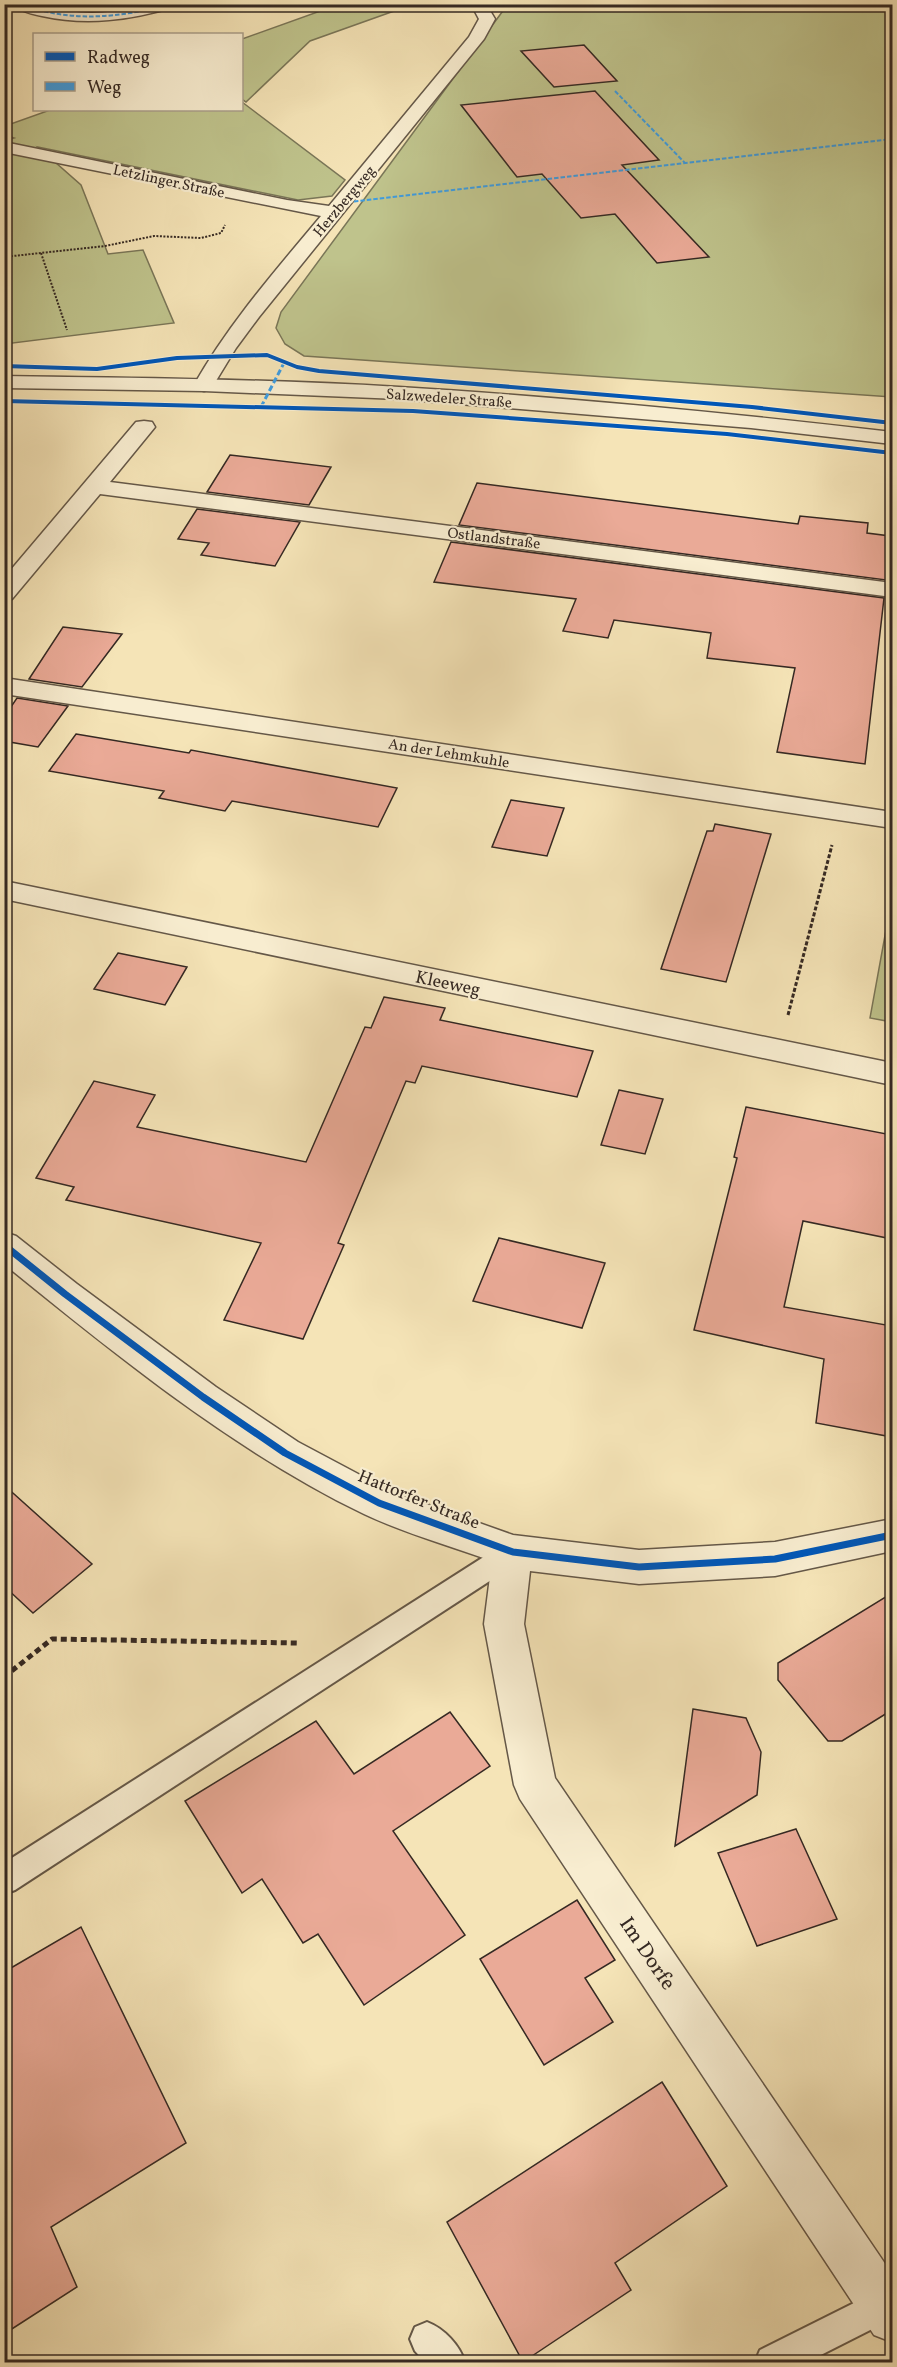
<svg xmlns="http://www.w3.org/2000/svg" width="897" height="2367" viewBox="0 0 897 2367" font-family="Vollkorn,serif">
	<rect width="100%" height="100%" fill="#f5e4b7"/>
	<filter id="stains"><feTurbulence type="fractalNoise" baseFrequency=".00333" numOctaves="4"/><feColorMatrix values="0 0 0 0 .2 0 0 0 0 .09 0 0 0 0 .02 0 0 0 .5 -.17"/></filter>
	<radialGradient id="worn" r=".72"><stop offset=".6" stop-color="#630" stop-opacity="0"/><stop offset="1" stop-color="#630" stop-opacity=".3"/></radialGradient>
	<g fill="#bfc38c" stroke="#7a7658" stroke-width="1.5">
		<path d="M 529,4 L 892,5 L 892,397 L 304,356 L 285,344 L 276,328 L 281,312 L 505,8 L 504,5 L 511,5 L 507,8 Z"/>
		<path d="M 337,5 L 411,5 L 310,41 L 246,102 L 242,99 L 242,39 Z"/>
		<path d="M 242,102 L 345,180 L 332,196 L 298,200 L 38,147 L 81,185 L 108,254 L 143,250 L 174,323 L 5,344 L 4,141 L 14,138 L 5,135 L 5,126 L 50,110 L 242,110 Z"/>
		<path d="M 892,897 L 892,1022 L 870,1018 Z"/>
	</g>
	<g fill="#eaaa97" stroke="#352923" stroke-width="1.5">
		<path d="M 584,45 L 617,81 L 554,87 L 521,51 Z"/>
		<path d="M 595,91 L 659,160 L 622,165 L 709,257 L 657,263 L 615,214 L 581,218 L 542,174 L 517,177 L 461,105 Z"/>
		<path d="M 230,455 L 331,467 L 309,505 L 207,492 Z"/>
		<path d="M 477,483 L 798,524 L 800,516 L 868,523 L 867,533 L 890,536 L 886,580 L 459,525 Z"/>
		<path d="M 197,509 L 300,522 L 275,566 L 201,555 L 209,543 L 178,539 Z"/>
		<path d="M 451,542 L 884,598 L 865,764 L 777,752 L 795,668 L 707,658 L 711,633 L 614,620 L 608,638 L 563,631 L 576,599 L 434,582 Z"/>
		<path d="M 63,627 L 122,634 L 82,687 L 29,679 Z"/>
		<path d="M 17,698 L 68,706 L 38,747 L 4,741 L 4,717 Z"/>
		<path d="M 76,734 L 189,753 L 191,750 L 397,788 L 378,827 L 232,801 L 225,811 L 159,798 L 164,791 L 49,771 Z"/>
		<path d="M 511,800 L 564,808 L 547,856 L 492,847 Z"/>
		<path d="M 715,824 L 771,834 L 726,982 L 661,969 L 707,831 L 713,831 Z"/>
		<path d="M 118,953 L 187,967 L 165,1005 L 94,989 Z"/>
		<path d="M 384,997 L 445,1008 L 440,1020 L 593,1051 L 577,1097 L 422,1066 L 415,1083 L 406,1081 L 338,1243 L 344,1245 L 303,1339 L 224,1320 L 261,1243 L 66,1200 L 74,1187 L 36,1178 L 94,1081 L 155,1095 L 137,1127 L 306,1162 L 365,1027 L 371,1028 Z"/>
		<path d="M 619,1090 L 663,1099 L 645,1154 L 601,1145 Z"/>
		<path d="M 746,1107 L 892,1135 L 892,1239 L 803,1221 L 784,1307 L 892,1326 L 889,1366 L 892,1367 L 892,1437 L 816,1423 L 824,1359 L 694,1330 L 737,1158 L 734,1157 Z"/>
		<path d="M 499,1238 L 605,1263 L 582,1328 L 473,1301 Z"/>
		<path d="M 4,1485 L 92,1564 L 33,1613 L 4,1586 Z"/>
		<path d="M 892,1593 L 892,1710 L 842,1741 L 828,1741 L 778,1680 L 778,1663 Z"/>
		<path d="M 693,1709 L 746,1718 L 761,1752 L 757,1795 L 675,1846 Z"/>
		<path d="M 450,1712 L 490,1766 L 393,1831 L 465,1935 L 364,2005 L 318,1934 L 303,1943 L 262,1879 L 242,1893 L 185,1801 L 316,1721 L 354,1774 Z"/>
		<path d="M 796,1829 L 837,1919 L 757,1946 L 718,1853 Z"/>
		<path d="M 577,1900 L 615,1960 L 585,1978 L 613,2022 L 544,2065 L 480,1959 Z"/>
		<path d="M 81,1927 L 186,2143 L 51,2227 L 77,2287 L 4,2334 L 4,1972 Z"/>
		<path d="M 662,2082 L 727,2186 L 615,2263 L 631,2290 L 523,2362 L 447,2222 Z"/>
	</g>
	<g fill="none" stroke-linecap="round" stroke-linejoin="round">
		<defs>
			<g id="service">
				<path d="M 513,1541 L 522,1544 L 526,1552 L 522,1560 L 15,1890 L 4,1894 L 4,1863 L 504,1544 Z"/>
				<path d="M 884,2288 L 892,2291 L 892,2319 L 807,2362 L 755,2362 L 760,2350 Z"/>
				<path d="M 427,2322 C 445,2329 459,2345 465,2362 L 425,2362 L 415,2351 L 410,2339 L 415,2327 Z"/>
			</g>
			<g id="minor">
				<path d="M 12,4 C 39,4 64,13 92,13 C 120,13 147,4 176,4 L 174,7 C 130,20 87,26 42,16 C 32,14 19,11 12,4 Z"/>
				<path d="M 471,4 L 486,4 L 495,19 L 484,39 L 259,317 L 236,348 L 211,389 L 204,391 L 197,389 L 194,385 C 229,323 276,270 321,216 L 4,152 L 4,142 L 287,200 L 329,206 L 469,37 L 479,19 Z"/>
				<path d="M 144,421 L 152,422 L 155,427 L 110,482 L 892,583 L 892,597 L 100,494 L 12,599 L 4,601 L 4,578 L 136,422 Z"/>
				<path d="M 4,678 L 892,812 L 892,828 L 4,694 Z"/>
				<path d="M 4,881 L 892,1063 L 892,1085 L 4,899 Z"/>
				<path d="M 4,1232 L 16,1236 L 77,1284 L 216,1387 L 298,1442 L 392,1492 L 513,1535 L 639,1550 L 775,1542 L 892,1519 L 892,1551 L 775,1576 L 639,1584 L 530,1571 L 524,1624 L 555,1778 L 892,2274 L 892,2342 L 874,2335 L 520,1799 L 514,1785 L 484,1624 L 492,1561 C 450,1546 404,1533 364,1514 C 234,1451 116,1355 4,1264 Z"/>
			</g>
			<path id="tertiary" d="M 4,376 C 136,378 268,379 399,387 C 564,397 728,413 892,432 L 892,444 L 751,428 L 399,399 L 204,391 L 4,388 Z"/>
		</defs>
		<use href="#service" stroke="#655848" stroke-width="4"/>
		<use href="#minor" stroke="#655848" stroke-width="3"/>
		<use href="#tertiary" stroke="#655848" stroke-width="3"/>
		<g stroke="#352923" stroke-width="2" stroke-dasharray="2 1.5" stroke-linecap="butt">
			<path d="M 41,253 L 67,330"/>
			<path d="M 4,257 L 105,246 L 154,236 L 201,238 L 221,233 L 225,225"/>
		</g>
		<path stroke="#352923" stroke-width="3" stroke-dasharray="4 2" stroke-linecap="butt" d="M 788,1015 L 832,845"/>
		<path stroke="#352923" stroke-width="5" stroke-dasharray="6 4" stroke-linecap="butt" d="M 4,1677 L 52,1639 L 298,1643"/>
		<use href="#service" fill="#f8edd0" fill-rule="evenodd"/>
		<use href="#minor" fill="#f8edd0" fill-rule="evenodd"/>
		<use href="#tertiary" fill="#f8edd0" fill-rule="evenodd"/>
		<g stroke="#3e9ce0" stroke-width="2" stroke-dasharray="4.5 2" stroke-linecap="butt">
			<path d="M 19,4 C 69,22 118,19 169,4"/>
			<path d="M 615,91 L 685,163"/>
			<path d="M 341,203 L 892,139"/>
		</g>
		<path stroke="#3e9ce0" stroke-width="3" stroke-dasharray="6 3" stroke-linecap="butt" d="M 261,407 L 285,361"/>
		<defs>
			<g id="cycleway-far1">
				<path d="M 4,366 L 97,369 L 177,358 L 267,355 L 297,367 L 319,371 L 752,407 L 892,423"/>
				<path d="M 4,401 L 413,411 L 727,434 L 892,453"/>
			</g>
			<path id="cycleway" d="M 4,1245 L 65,1294 L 203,1397 L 285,1453 L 379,1503 L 513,1552 L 639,1567 L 775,1559 L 892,1535"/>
		</defs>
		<use href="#cycleway-far1" stroke="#f8edd0" stroke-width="6"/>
		<use href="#cycleway" stroke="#f8edd0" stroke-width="10"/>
		<use href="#cycleway-far1" stroke="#0057b8" stroke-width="4"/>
		<use href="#cycleway" stroke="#0057b8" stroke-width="7"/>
	</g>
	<g text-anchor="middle" stroke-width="4.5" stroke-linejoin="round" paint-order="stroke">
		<g font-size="15" fill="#352923" stroke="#f8edd0">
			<text transform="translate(169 181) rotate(12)" y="5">Letzlinger Straße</text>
			<text transform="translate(344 201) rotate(-50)" y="5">Herzbergweg</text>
			<text transform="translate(449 398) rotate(4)" y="5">Salzwedeler Straße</text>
			<text transform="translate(494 538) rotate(7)" y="5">Ostlandstraße</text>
			<text transform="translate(449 753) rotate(9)" y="5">An der Lehmkuhle</text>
		</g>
		<g font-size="18" fill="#352923" stroke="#f8edd0">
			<text transform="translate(448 983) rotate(12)" y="6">Kleeweg</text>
			<text transform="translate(419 1499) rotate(22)" y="6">Hattorfer Straße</text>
		</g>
		<g font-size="21" fill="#352923" stroke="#f8edd0">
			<text transform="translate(648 1953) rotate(56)" y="7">Im Dorfe</text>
		</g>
	</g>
	<rect width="897" height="2367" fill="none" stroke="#f5e4b7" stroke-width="24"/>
	<rect x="6" y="6" width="885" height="2355" fill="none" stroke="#352923" stroke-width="3"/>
	<rect x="12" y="12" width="873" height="2343" fill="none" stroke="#352923" stroke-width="1.5"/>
	<rect x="33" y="33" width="210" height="78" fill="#f8edd0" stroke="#aa9f8b" stroke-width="1.5"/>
	<rect x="45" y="52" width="30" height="9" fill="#0057b8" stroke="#aa9f8b" stroke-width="1.5"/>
	<text x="87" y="63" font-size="18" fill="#352923">Radweg</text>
	<rect x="45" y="82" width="30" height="9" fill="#3e9ce0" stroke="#aa9f8b" stroke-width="1.5"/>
	<text x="87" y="93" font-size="18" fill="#352923">Weg</text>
	<rect width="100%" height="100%" filter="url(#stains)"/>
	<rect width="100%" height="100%" fill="url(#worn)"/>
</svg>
